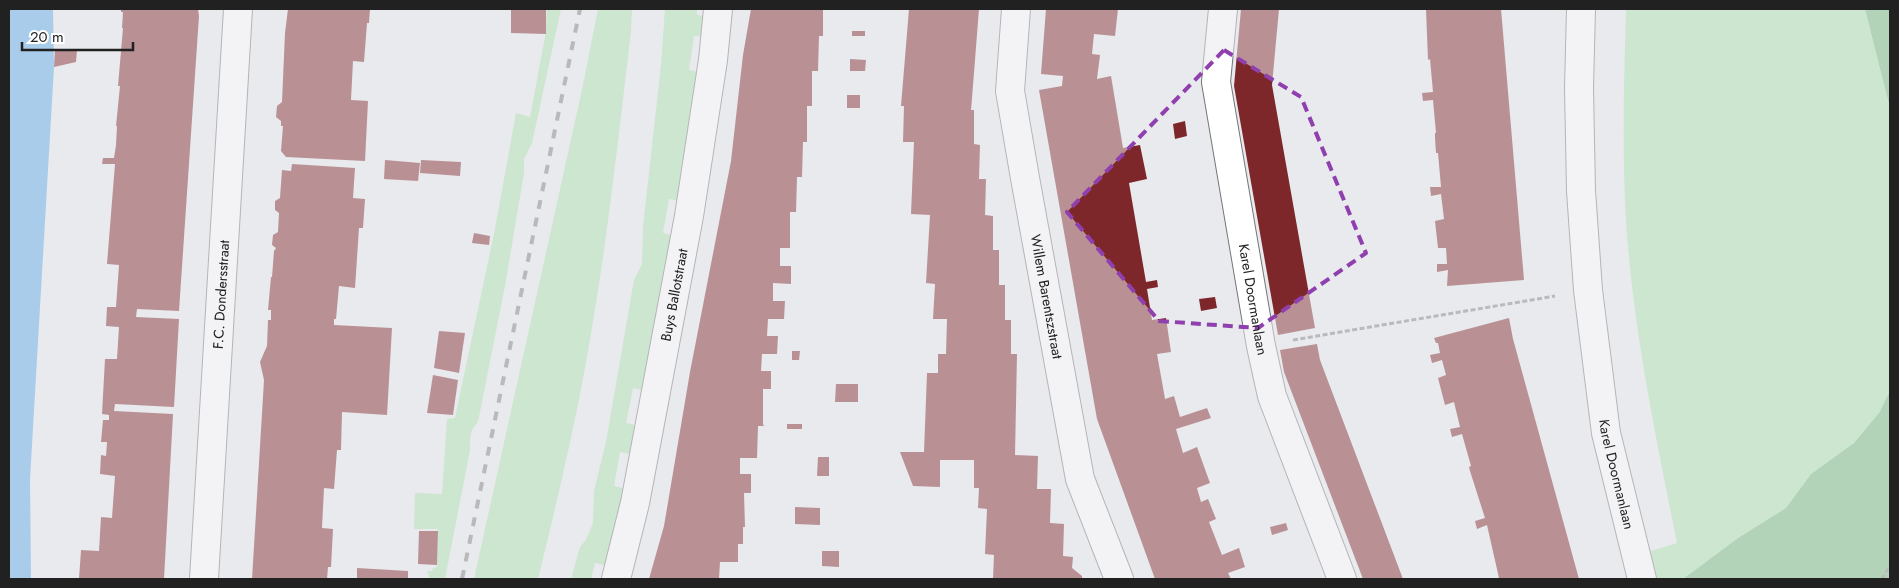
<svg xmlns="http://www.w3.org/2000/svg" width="1899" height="588" viewBox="0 0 1899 588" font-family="Jost,sans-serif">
	<rect width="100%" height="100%" fill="#e9eaed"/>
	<g fill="#a8e2ad">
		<path d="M 547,9 L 561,9 L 532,143 L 524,159 L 524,173 L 505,286 L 478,422 C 469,431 470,438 470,450 L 445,579 L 429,579 L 429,575 L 427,571 L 432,571 L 433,568 L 437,567 L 438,529 L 414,529 L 415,493 L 442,494 L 447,419 L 455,418 L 495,229 L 516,113 L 530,117 L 545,37 Z"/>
		<path d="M 598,9 L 632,9 L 631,31 C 620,124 610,217 595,309 C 581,400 560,490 538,579 L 474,579 L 583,85 Z"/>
		<path d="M 665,9 L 697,9 L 697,15 L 710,17 L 708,37 L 694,36 L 689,70 L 702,73 L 682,201 L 669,199 L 663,233 L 675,236 L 646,391 L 633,388 L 626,423 L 639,426 L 634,455 L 620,452 L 614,486 L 627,489 L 609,566 L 595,563 L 591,579 L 571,579 L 580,547 L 586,540 L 593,523 L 594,491 L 606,442 L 634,280 L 642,264 L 643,227 L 661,65 Z"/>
		<path d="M 1626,9 L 1865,9 L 1890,108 L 1890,391 L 1879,413 L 1854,443 L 1811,474 L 1786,508 L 1738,538 L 1683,579 L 1655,579 L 1648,552 L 1677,543 C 1656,437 1633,330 1626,221 C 1622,151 1624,79 1626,9 Z"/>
	</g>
	<g fill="#70b978">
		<path d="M 1865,9 L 1890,9 L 1890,108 Z"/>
		<path d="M 1890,391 L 1890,579 L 1683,579 L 1738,538 L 1786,508 L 1811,474 L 1854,443 L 1879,413 Z"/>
	</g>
	<path fill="#59a9e7" d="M 9,9 L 53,9 L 54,67 L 30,479 L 31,579 L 9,579 Z"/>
	<g fill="#7e272b">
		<path d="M 121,9 L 198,9 L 199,16 L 179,311 L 137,309 L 136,317 L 179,319 L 174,407 L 115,404 L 114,411 L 173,414 L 164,579 L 79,579 L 81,550 L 99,551 L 101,517 L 112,518 L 115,476 L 100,474 L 101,455 L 106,456 L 107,442 L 101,442 L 103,420 L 109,420 L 109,415 L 102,414 L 105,359 L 117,359 L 119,327 L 106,326 L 107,307 L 116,307 L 119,265 L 107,264 L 115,164 L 102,164 L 103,158 L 114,158 L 116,145 L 117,126 L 116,126 L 120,86 L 118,86 L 123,28 L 122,28 L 123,12 L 121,12 Z"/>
		<path d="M 288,9 L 370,9 L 369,23 L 367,23 L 364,62 L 353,61 L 351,100 L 368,101 L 365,161 L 286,157 L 281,151 L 283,126 L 281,126 L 281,121 L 276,117 L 277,106 L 282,102 L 285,33 Z"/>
		<path d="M 511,9 L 546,9 L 546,34 L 511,33 Z"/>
		<path d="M 751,9 L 823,9 L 823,36 L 819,36 L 818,71 L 812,71 L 812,106 L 807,106 L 807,142 L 803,142 L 802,177 L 797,177 L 796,212 L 790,212 L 790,248 L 780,248 L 780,266 L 791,266 L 791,284 L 773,283 L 773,301 L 785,301 L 784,319 L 768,319 L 767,336 L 778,336 L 777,354 L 762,354 L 761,371 L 771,371 L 771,389 L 763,389 L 763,424 L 764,426 L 758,426 L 757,458 L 740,458 L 740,474 L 751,474 L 751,493 L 744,493 L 745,527 L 743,527 L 743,544 L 738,544 L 738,562 L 720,562 L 719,579 L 649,579 L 664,526 L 690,372 L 731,161 L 743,55 Z"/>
		<path d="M 909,9 L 979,9 L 972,98 L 971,110 L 974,110 L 974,144 L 980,145 L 979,179 L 986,179 L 985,215 L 993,216 L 993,250 L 999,250 L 999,285 L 1005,285 L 1005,320 L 1011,320 L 1011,354 L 1017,354 L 1015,455 L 1038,456 L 1037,489 L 1051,489 L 1050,523 L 1064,524 L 1063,556 L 1073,557 L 1072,568 L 1082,576 L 1082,579 L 993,579 L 994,555 L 985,554 L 987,509 L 978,508 L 979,488 L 974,488 L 974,460 L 940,460 L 940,487 L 913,486 L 900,452 L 924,452 L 927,373 L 938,373 L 938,354 L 946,354 L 947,319 L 933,319 L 935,284 L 926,283 L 930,215 L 911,214 L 914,142 L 903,142 L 904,106 L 901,106 Z"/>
		<path d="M 1046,9 L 1118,9 L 1115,36 L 1094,34 L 1092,54 L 1100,55 L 1097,79 L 1111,76 L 1123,148 L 1140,145 L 1147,179 L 1129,183 L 1146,282 L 1157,280 L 1158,287 L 1147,289 L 1152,320 L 1166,318 L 1171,352 L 1157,354 L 1164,393 L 1165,399 L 1174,396 L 1180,417 L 1207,408 L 1211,418 L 1176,429 L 1183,453 L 1197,447 L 1210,483 L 1197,488 L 1201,502 L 1208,499 L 1216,519 L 1209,522 L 1222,555 L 1239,548 L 1245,567 L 1228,573 L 1231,579 L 1155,579 L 1097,419 L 1039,90 L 1062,86 L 1063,76 L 1041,74 Z"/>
		<path d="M 1241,9 L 1279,9 L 1272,85 L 1315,328 L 1278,335 L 1234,86 Z"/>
		<path d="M 1426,9 L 1501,9 L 1524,280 L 1447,286 L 1448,270 L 1437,272 L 1437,264 L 1447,264 L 1446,248 L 1438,248 L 1435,221 L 1444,219 L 1441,194 L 1431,196 L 1430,187 L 1441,187 L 1438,153 L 1436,153 L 1435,138 L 1435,133 L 1436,133 L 1433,100 L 1423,101 L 1422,93 L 1433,92 L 1430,59 L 1428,60 Z"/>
		<rect x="852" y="31" width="13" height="5"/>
		<path d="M 55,49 L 77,50 L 76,62 L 54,67 Z"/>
		<path d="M 850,59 L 866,60 L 865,71 L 850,71 Z"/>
		<rect x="847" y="95" width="13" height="13"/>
		<path d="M 1185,121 L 1187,136 L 1175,139 L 1173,124 Z"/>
		<path d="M 385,160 L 420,163 L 418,181 L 384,179 Z"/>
		<path d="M 421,160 L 461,162 L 460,176 L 420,173 Z"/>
		<path d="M 292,164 L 355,168 L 353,198 L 365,199 L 363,228 L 359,228 L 355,288 L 339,286 L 336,319 L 334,319 L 334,325 L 392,328 L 387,415 L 342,412 L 341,450 L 337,450 L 334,489 L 324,488 L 322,528 L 333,529 L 331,567 L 328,567 L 327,579 L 252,579 L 264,380 L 260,362 L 267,346 L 268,320 L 271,320 L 271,310 L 268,310 L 271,277 L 272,277 L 274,251 L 276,248 L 272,245 L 273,235 L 278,232 L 279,213 L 275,210 L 275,201 L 280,198 L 282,170 L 291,171 Z"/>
		<path d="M 474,233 L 490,236 L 489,245 L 472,243 Z"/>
		<path d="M 1215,297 L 1217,308 L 1201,311 L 1199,299 Z"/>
		<path d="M 1509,318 L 1513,339 L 1579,579 L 1499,578 L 1487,525 L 1477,529 L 1475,521 L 1485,518 L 1470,471 L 1469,467 L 1471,466 L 1462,434 L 1452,437 L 1450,429 L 1460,427 L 1454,402 L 1445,405 L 1438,378 L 1446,375 L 1442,360 L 1432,363 L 1430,355 L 1440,353 L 1438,343 L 1436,343 L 1434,338 Z"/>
		<path d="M 439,331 L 465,333 L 459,373 L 434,368 Z"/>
		<path d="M 1317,344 L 1320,360 L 1403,579 L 1363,579 L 1284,372 L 1280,350 Z"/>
		<path d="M 792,351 L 800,351 L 799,360 L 792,360 Z"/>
		<path d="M 433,375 L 458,380 L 453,415 L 427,413 Z"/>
		<path d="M 836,384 L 858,384 L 858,402 L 835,402 Z"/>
		<rect x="787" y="424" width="15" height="5"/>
		<path d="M 818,457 L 829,457 L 829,476 L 817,476 Z"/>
		<path d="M 795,507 L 820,508 L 820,525 L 795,524 Z"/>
		<path d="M 1286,523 L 1288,530 L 1272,535 L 1270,527 Z"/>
		<path d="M 419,531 L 438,531 L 437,565 L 418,564 Z"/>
		<path d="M 822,551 L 839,551 L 839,567 L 822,566 Z"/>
		<path d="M 357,568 L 408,571 L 408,579 L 357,579 Z"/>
	</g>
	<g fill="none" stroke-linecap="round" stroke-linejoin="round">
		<defs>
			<g id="minor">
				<path id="s1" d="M 1016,9 L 1010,91 L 1025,178 L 1080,479 L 1119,579"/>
				<path id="s2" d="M 1223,9 L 1216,82 L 1261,346 L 1272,396 L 1342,579"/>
				<path id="s3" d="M 1581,9 L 1579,88 L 1581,191 L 1588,290 L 1606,433 L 1642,579"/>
				<path id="s4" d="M 204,579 L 238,9"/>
				<path id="s5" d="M 616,579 L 635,503 L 689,216 L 713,60 L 718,9"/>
			</g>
		</defs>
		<use href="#minor" stroke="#767679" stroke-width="30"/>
		<g stroke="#808183" stroke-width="3" stroke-dasharray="5 2.5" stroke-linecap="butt">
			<path d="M 1293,340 L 1555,296"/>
			<path d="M 1882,579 L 1890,565"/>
		</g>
		<use href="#minor" stroke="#fff" stroke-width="28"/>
		<path stroke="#7e7f81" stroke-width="4" stroke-dasharray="9 9" stroke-linecap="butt" d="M 462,579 L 580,9"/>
	</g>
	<path d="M0 0H1899V588H0ZM 1224,50 L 1301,97 L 1366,253 L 1258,328 L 1159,321 L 1067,212 Z" fill="#e9eaed" fill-opacity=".55" fill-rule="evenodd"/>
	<path fill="none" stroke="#903fae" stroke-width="4" stroke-dasharray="10 6" stroke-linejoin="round" d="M 1224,50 L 1301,97 L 1366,253 L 1258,328 L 1159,321 L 1067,212 Z"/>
	<g text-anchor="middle" stroke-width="5" stroke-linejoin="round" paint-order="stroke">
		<g font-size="14" fill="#212122" stroke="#fff">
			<text dy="5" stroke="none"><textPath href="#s4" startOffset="285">F.C. Dondersstraat</textPath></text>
			<text dy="5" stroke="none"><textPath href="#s5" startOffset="290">Buys Ballotstraat</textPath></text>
			<text dy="5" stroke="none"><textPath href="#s1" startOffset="291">Willem Barentszstraat</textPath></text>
			<text dy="5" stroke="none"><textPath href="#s2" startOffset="294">Karel Doormanlaan</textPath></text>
			<text dy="5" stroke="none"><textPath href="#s3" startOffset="468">Karel Doormanlaan</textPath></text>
		</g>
	</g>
	<rect width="1899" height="588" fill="none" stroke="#212122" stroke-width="20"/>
	<path d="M22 42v8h111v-8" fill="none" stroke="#212122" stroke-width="2.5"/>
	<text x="30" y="42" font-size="15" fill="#212122" stroke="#ffffff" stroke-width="4" paint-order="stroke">20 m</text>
</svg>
